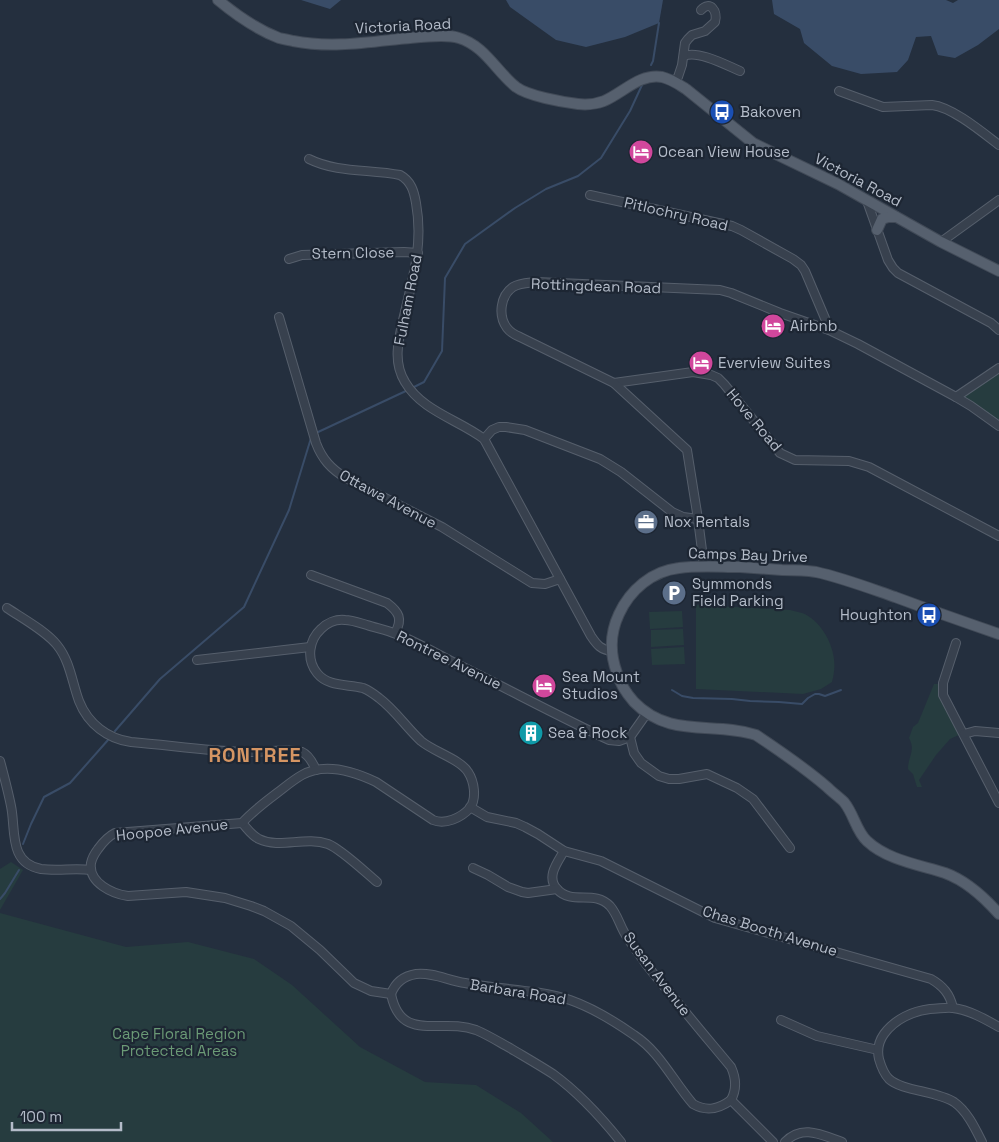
<svg xmlns="http://www.w3.org/2000/svg" width="999" height="1142" viewBox="0 0 999 1142" font-family="'Space Grotesk',sans-serif">
	<rect width="100%" height="100%" fill="#242f3e"/>
	<g fill="#263c3f">
		<path d="M 997,373 L 999,373 L 999,419 L 995,419 L 965,397 L 965,394 Z"/>
		<path d="M 696,605 L 790,610 C 794,611 798,612 802,613 C 819,619 832,641 834,659 C 835,667 834,674 832,682 L 821,689 L 803,694 L 696,689 Z"/>
		<path d="M 682,611 L 683,627 L 650,629 L 649,612 Z"/>
		<path d="M 683,629 L 684,645 L 651,647 L 651,630 Z"/>
		<path d="M 684,647 L 685,664 L 652,665 L 651,649 Z"/>
		<path d="M 934,684 L 940,684 L 961,734 L 950,739 L 936,755 L 919,780 L 922,787 L 917,787 L 913,774 L 908,769 C 908,756 916,751 909,738 L 913,727 L 918,723 Z"/>
		<path d="M 11,862 L 23,870 L 0,910 L 0,869 Z"/>
		<path d="M 0,913 L 126,947 L 188,942 L 254,959 L 292,985 L 360,1047 L 425,1082 L 476,1085 L 521,1113 L 553,1142 L 0,1142 Z"/>
	</g>
	<g fill="#394c67">
		<path d="M 301,0 L 341,0 L 330,9 Z"/>
		<path d="M 506,0 L 663,0 L 659,23 L 625,37 L 586,47 L 556,40 L 510,7 Z"/>
		<path d="M 772,0 L 946,0 L 953,3 L 958,0 L 999,0 L 999,29 L 978,45 L 955,58 L 938,55 L 931,36 L 916,37 L 908,60 L 897,72 L 861,74 L 832,66 L 804,43 L 800,29 L 774,14 Z"/>
	</g>
	<g fill="none" stroke-linecap="round" stroke-linejoin="round">
		<g stroke="#394c67" stroke-width="2">
			<path d="M 651,65 L 653,61 L 659,23"/>
			<path d="M 412,388 L 424,382 L 442,351 L 445,278 L 465,244 L 515,208 L 546,189 L 578,176 L 601,158 L 630,111 L 642,85"/>
			<path d="M 316,433 L 408,390"/>
			<path d="M 672,690 L 682,696 L 693,698 L 732,699 L 750,701 L 779,702 L 802,704 L 808,698 L 815,694 L 819,694 L 825,696 L 841,690"/>
			<path d="M 115,731 L 160,679 L 244,607 L 289,510 L 311,438"/>
			<path d="M 23,844 L 31,824 L 44,797 L 70,783 L 108,740"/>
			<path d="M 0,899 L 5,893 L 19,870"/>
		</g>
		<defs>
			<g id="minor">
				<path d="M 684,56 C 698,50 726,65 740,71"/>
				<path d="M 674,81 L 678,77 L 682,65 L 685,43 L 688,39 L 692,35 L 705,31 L 715,22 C 718,11 710,0 701,10"/>
				<path d="M 839,91 L 883,107 L 932,105 C 952,107 982,132 999,145"/>
				<path d="M 309,159 C 337,173 370,169 400,175 C 411,181 414,191 416,203 C 420,225 419,246 415,267 C 412,283 408,299 404,316 C 399,338 392,361 405,382 C 422,411 459,420 484,439 L 591,636 C 597,645 601,650 612,651"/>
				<path d="M 590,195 L 732,226 L 741,230 L 793,259 L 801,265 L 805,271 L 827,323 L 829,330"/>
				<path d="M 867,201 L 888,260 L 893,268 L 898,273 L 991,323 L 999,330"/>
				<path d="M 941,242 L 999,200"/>
				<path d="M 289,259 L 302,255 L 404,252 L 418,253"/>
				<path d="M 279,317 L 316,443 C 322,459 331,469 346,478 L 442,527 L 532,583 L 545,584 L 560,579"/>
				<path d="M 614,383 L 693,372 L 711,375 L 718,378 L 724,384 L 780,453 L 795,460 L 849,461 L 869,467 L 999,536"/>
				<path d="M 956,397 L 999,368"/>
				<path d="M 484,439 L 492,430 L 499,427 L 506,427 L 525,430 L 600,459 L 621,472 L 672,512 L 683,517 L 698,519"/>
				<path d="M 704,566 L 698,519 L 687,450 L 614,383 L 520,337 C 515,335 510,332 507,328 C 498,316 500,296 513,287 C 520,283 529,283 536,282 L 720,290 L 731,293 L 780,313 L 829,330 L 858,344 L 956,397 L 971,406 L 999,426"/>
				<path d="M 311,575 L 387,603 C 399,612 403,619 395,633"/>
				<path d="M 7,608 C 22,618 46,631 57,645 C 70,661 72,682 79,701 C 88,724 108,739 131,742 C 169,745 206,751 244,752 C 258,753 290,748 302,752 C 309,755 313,763 316,770"/>
				<path d="M 956,643 L 943,683 L 943,695 L 999,803"/>
				<path d="M 197,660 L 310,647"/>
				<path d="M 964,734 L 975,731 L 999,733"/>
				<path d="M 630,737 L 634,753 L 641,763 L 659,776 L 669,779 L 679,779 L 707,774 L 737,788 L 753,799 L 790,848"/>
				<path d="M 0,761 C 4,776 8,791 11,806 C 16,829 8,863 41,869 C 58,871 75,868 91,870"/>
				<path d="M 470,807 L 487,817 L 516,823 L 525,827 L 538,834 L 564,851 L 601,861 L 715,918 L 931,979 C 943,986 950,994 953,1008"/>
				<path d="M 242,823 C 247,828 252,836 259,839 C 280,849 305,836 328,844 C 341,849 365,872 377,882"/>
				<path d="M 564,851 C 557,863 546,877 557,889 C 572,906 594,889 610,906 C 617,914 619,923 624,932 C 630,943 639,953 646,964 C 655,976 665,987 675,999 C 693,1022 712,1044 731,1067 C 736,1078 737,1089 731,1100"/>
				<path d="M 473,868 L 488,875 L 508,887 L 522,892 L 528,893 L 557,889"/>
				<path d="M 391,994 L 371,991 L 354,983 L 320,950 L 291,926 L 264,911 L 251,906 L 225,898 L 186,892 L 128,896 C 113,894 88,883 91,863 C 92,858 95,853 98,849 C 103,842 107,837 115,833 L 242,823 C 252,812 265,802 277,793 C 285,787 293,780 302,775 C 325,762 353,771 376,782 L 433,820 C 445,825 461,818 470,808 C 477,798 474,781 468,772 C 460,759 434,752 421,741 C 406,727 395,710 379,698 C 374,694 368,690 363,688 C 347,684 328,687 317,673 C 306,659 309,640 321,629 C 327,623 336,619 345,620 C 352,620 360,623 367,625 C 376,628 387,630 396,634 C 417,642 437,654 457,664 C 508,689 558,716 609,740 L 619,741 L 630,737 L 647,713"/>
				<path d="M 391,994 C 395,983 404,976 416,974 C 433,972 449,981 465,983 C 500,990 536,989 570,1000 C 593,1008 614,1021 634,1035 C 660,1052 673,1081 693,1104 C 707,1112 719,1109 731,1100"/>
				<path d="M 391,994 C 401,1044 441,1017 476,1030 C 488,1035 499,1042 510,1048 C 525,1057 539,1065 553,1074 C 579,1093 601,1117 621,1142"/>
				<path d="M 781,1020 L 817,1036 L 878,1050"/>
				<path d="M 731,1100 L 773,1142"/>
				<path d="M 785,1142 C 802,1124 822,1135 842,1142"/>
				<path d="M 982,1142 C 975,1128 967,1111 954,1102 C 937,1091 902,1091 889,1079 C 884,1074 881,1066 879,1059 C 877,1050 879,1041 884,1034 C 895,1019 913,1011 930,1009 C 938,1009 946,1007 953,1008 C 969,1010 985,1019 999,1027"/>
			</g>
			<g id="major">
				<path d="M 218,0 C 236,15 256,29 279,38 C 283,39 289,40 293,41 C 329,48 363,43 399,39 C 415,38 444,33 459,38 C 485,46 496,71 516,87 C 528,96 562,102 578,104 C 586,105 596,104 604,101 C 623,93 640,73 662,77 C 671,79 678,84 686,89 L 753,143 L 838,184 L 941,242 L 999,271"/>
				<path d="M 877,230 L 882,219 L 888,217 L 896,217"/>
				<path d="M 999,634 C 964,622 930,610 895,597 C 869,588 843,578 816,572 C 804,570 793,570 782,570 C 768,569 754,568 740,567 C 720,567 699,565 679,568 C 652,571 630,590 619,614 C 610,633 610,654 617,673 C 620,684 627,694 634,702 C 670,739 713,721 756,735 C 780,751 805,768 827,787 C 832,792 839,797 844,802 C 854,814 856,831 867,841 C 887,860 920,865 945,873 C 967,881 984,897 999,914"/>
			</g>
		</defs>
		<use href="#minor" stroke="#565f6c" stroke-width="10"/>
		<use href="#major" stroke="#414a57" stroke-width="12"/>
		<use href="#minor" stroke="#38414e" stroke-width="8"/>
		<use href="#major" stroke="#56606e" stroke-width="10"/>
	</g>
	<defs>
		<symbol id="bus-disc" viewBox="-11 -11 22 22"><circle r="9.5" fill="#1a4fb4" stroke="#1d2633"/><path d="M-5-6H5V4H4V6H2V4H-2V6H-4V4H-5ZM-3.5-4V0h7V-4ZM-3.5 1.2v1.5H-2V1.2ZM2 1.2v1.5H3.5V1.2Z" fill="#fff"/></symbol>
		<symbol id="hotel-disc" viewBox="-11 -11 22 22"><circle r="9.5" fill="#d1479c" stroke="#1d2633"/><path d="M-6-4.5h1.5V1H6V5H4.5V3h-9V5H-6ZM-4 0a1.8 1.8 0 1 1 3.6 0ZM.5 0V-2.5h3Q6-2.5 6 0Z" fill="#fff"/></symbol>
		<symbol id="office-disc" viewBox="-11 -11 22 22"><circle r="9.5" fill="#5c6f8a" stroke="#1d2633"/><path d="M-6-3h4V-5.5h4V-3h4V5H-6ZM-1-4.5V-3h2v-1.5ZM-6 0V1H6V0Z" fill="#fff"/></symbol>
		<symbol id="parking-disc" viewBox="-11 -11 22 22"><circle r="9.5" fill="#5c6f8a" stroke="#1d2633"/><path d="M-3.5-5.5H1a3.5 3.5 0 0 1 0 7H-1V5.5H-3.5ZM-1-3.4V-.6H.8a1.4 1.4 0 0 0 0-2.8Z" fill="#fff"/></symbol>
		<symbol id="building-disc" viewBox="-11 -11 22 22"><circle r="9.5" fill="#0f9aa8" stroke="#1d2633"/><path d="M-4-6H4V6H1V3H-1V6H-4ZM-2.5-4.3h1.7v1.8h-1.7ZM.8-4.3h1.7v1.8H.8ZM-2.5-1h1.7V.8h-1.7ZM.8-1h1.7V.8H.8Z" fill="#fff"/></symbol>
	</defs>
	<g fill-rule="evenodd">
		<use href="#bus-disc" x="708" y="98" width="28" height="28"/>
		<use href="#hotel-disc" x="627" y="138" width="28" height="28"/>
		<use href="#hotel-disc" x="759" y="312" width="28" height="28"/>
		<use href="#hotel-disc" x="687" y="349" width="28" height="28"/>
		<use href="#office-disc" x="632" y="508" width="28" height="28"/>
		<use href="#parking-disc" x="660" y="579" width="28" height="28"/>
		<use href="#bus-disc" x="915" y="601" width="28" height="28"/>
		<use href="#hotel-disc" x="530" y="672" width="28" height="28"/>
		<use href="#building-disc" x="517" y="719" width="28" height="28"/>
	</g>
	<g text-anchor="middle" stroke-width="4.5" stroke-linejoin="round" paint-order="stroke">
		<g font-size="15" fill="#b4bcc9" stroke="#1d2633">
			<text transform="translate(403 26) rotate(-3)" y="5">Victoria Road</text>
			<text transform="translate(858 180) rotate(28)" y="5">Victoria Road</text>
			<text transform="translate(676 214) rotate(13)" y="5">Pitlochry Road</text>
			<text transform="translate(353 253) rotate(-1)" y="5">Stern Close</text>
			<text transform="translate(596 286) rotate(2)" y="5">Rottingdean Road</text>
			<text transform="translate(408 300) rotate(-79)" y="5">Fulham Road</text>
			<text transform="translate(754 420) rotate(50)" y="5">Hove Road</text>
			<text transform="translate(388 499) rotate(28)" y="5">Ottawa Avenue</text>
			<text transform="translate(748 555) rotate(2)" y="5">Camps Bay Drive</text>
			<text transform="translate(449 660) rotate(26)" y="5">Rontree Avenue</text>
			<text transform="translate(172 830) rotate(-6)" y="5">Hoopoe Avenue</text>
			<text transform="translate(770 931) rotate(17)" y="5">Chas Booth Avenue</text>
			<text transform="translate(657 974) rotate(53)" y="5">Susan Avenue</text>
			<text transform="translate(518 992) rotate(9)" y="5">Barbara Road</text>
		</g>
		<g font-size="15" fill="#b4bcc9" stroke="#1d2633" text-anchor="start">
			<text x="740" y="117">Bakoven</text>
			<text x="658" y="157">Ocean View House</text>
			<text x="790" y="331">Airbnb</text>
			<text x="718" y="368">Everview Suites</text>
			<text x="664" y="527">Nox Rentals</text>
			<text x="692" y="589">Symmonds<tspan x="692" dy="17">Field Parking</tspan></text>
			<text x="912" y="620" text-anchor="end">Houghton</text>
			<text x="562" y="682">Sea Mount<tspan x="562" dy="17">Studios</tspan></text>
			<text x="548" y="738">Sea &amp; Rock</text>
		</g>
		<g font-size="15" fill="#6b9a76" stroke="#1d2633">
			<text x="179" y="1039">Cape Floral Region<tspan x="179" dy="17">Protected Areas</tspan></text>
		</g>
		<g font-size="20" font-weight="bold" letter-spacing="1" fill="#d59563" stroke="#1d2633">
			<text x="255" y="762">RONTREE</text>
		</g>
	</g>
	<path d="M12 1122v8h109v-8" fill="none" stroke="#b4bcc9" stroke-width="2.5"/>
	<text x="20" y="1122" font-size="15" fill="#b4bcc9" stroke="#1d2633" stroke-width="4" paint-order="stroke">100 m</text>
</svg>
